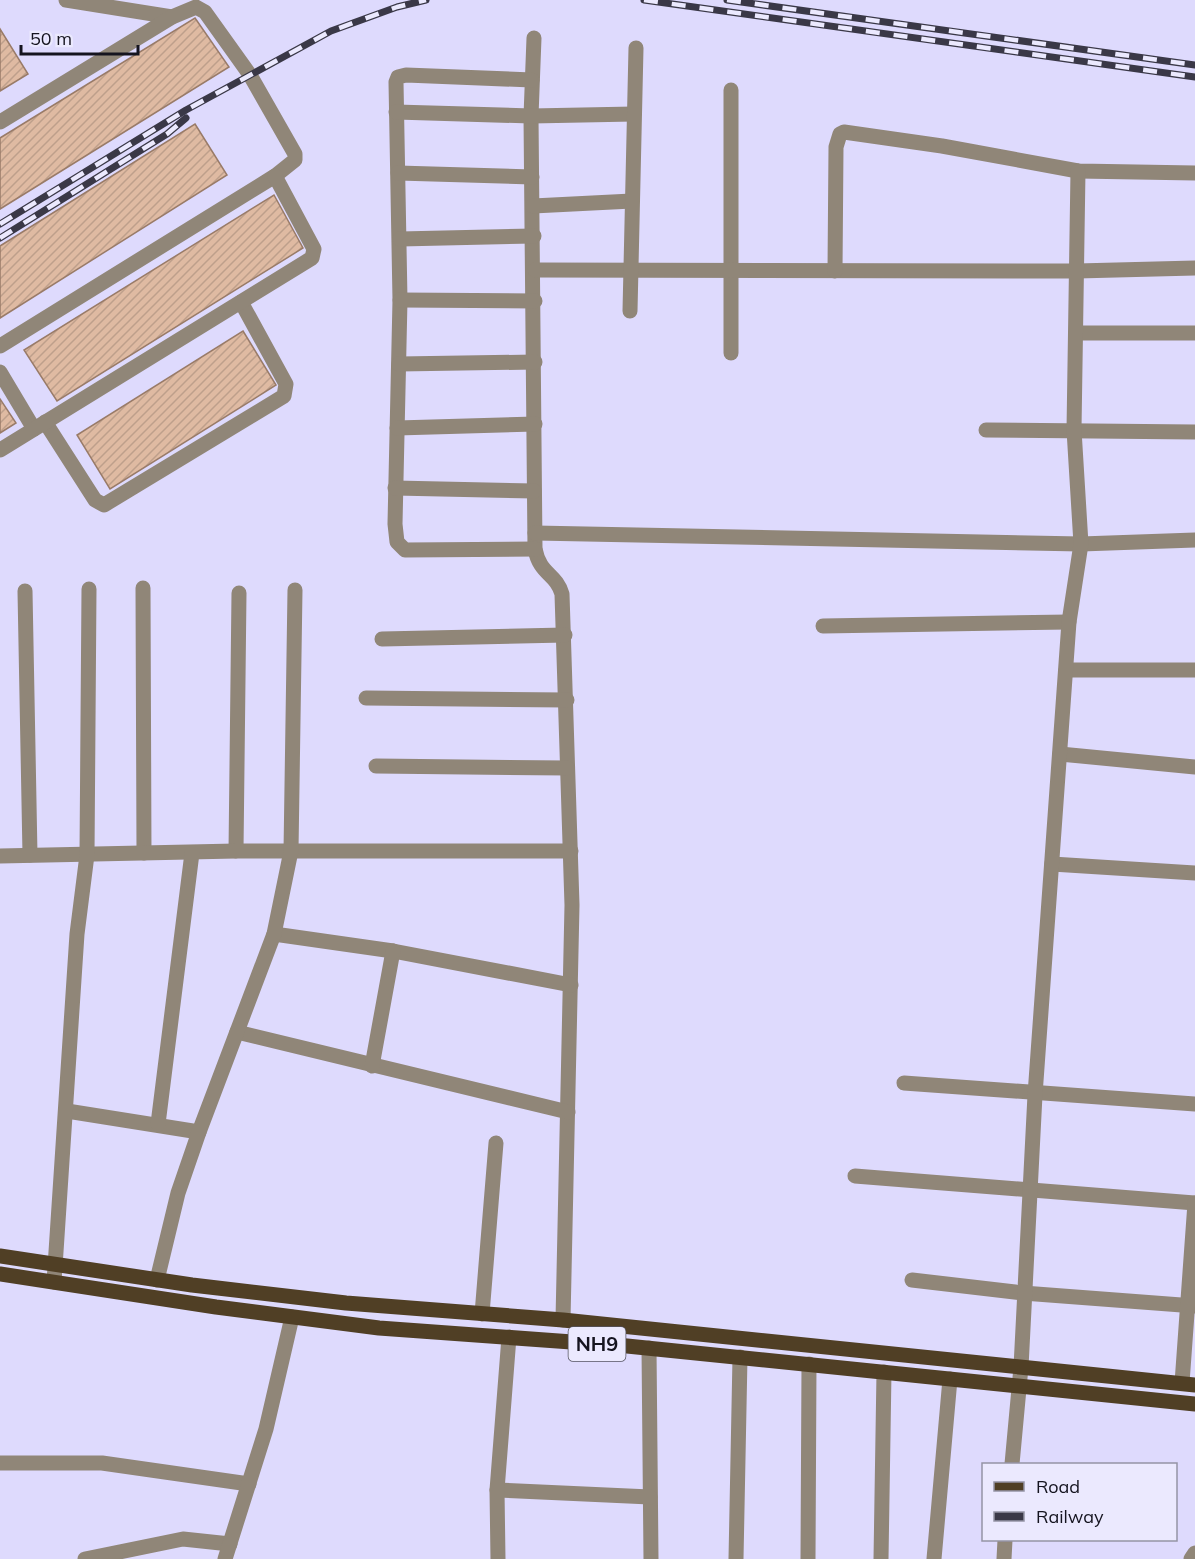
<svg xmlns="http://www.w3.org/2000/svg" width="1195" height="1559" viewBox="0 0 1195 1559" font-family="Mulish,sans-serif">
	<defs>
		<pattern id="building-hatch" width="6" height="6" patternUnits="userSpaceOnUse" patternTransform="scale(1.5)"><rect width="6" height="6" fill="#dfbaa2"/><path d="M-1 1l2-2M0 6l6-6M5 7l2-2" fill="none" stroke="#be9f8b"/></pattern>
	</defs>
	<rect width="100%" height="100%" fill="#dedafd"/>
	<g fill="url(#building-hatch)" stroke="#997b68" stroke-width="1.5">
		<path d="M 195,18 L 229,67 L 0,209 L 0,138 Z"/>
		<path d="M 0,29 L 28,74 L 0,91 Z"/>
		<path d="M 195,124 L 227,175 L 0,318 L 0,246 Z"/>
		<path d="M 274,195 L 303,248 L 57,401 L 24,350 Z"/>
		<path d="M 243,331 L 276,385 L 110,489 L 77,435 Z"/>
		<path d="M 0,399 L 16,423 L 0,433 Z"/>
	</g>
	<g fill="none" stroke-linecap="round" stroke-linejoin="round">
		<g stroke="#908678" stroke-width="15">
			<path d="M 66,0 L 172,17"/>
			<path d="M 534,38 L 531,116 L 535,549 C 540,575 556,573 562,594 L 572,905 L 563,1320"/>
			<path d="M 532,80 L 406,75 L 398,77 L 396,82 L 400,300 L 395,524 L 397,542 L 405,550 L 535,549"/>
			<path d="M 731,90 L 731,353"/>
			<path d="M 396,112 L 531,116 L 634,114"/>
			<path d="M 0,122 L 172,17 L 196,7 L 205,12 L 250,75 L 295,154 L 295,160 L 275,176 L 0,346"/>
			<path d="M 398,173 L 532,177"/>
			<path d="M 533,206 L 632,201"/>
			<path d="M 400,239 L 534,236"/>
			<path d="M 535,270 L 1077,271 L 1195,268"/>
			<path d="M 835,271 L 836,147 L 840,134 L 844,132 L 942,146 L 1078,171 L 1195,173"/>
			<path d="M 400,300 L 535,301"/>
			<path d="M 630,311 L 636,48"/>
			<path d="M 1076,333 L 1195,333"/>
			<path d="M 399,364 L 535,362"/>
			<path d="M 0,372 L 34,429"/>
			<path d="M 45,422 L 95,500 L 104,505 L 284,396 L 286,384 L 241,302"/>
			<path d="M 397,428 L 535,424"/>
			<path d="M 986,430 L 1195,432"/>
			<path d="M 0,450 L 312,258 L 314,249 L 275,176"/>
			<path d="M 395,488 L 534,491"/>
			<path d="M 535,533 L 1081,544 L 1195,540"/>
			<path d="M 143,588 L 144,853"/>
			<path d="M 25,591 L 30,855"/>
			<path d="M 823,626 L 1069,622"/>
			<path d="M 382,639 L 565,635"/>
			<path d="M 1066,670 L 1195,670"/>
			<path d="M 366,698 L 567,700"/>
			<path d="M 1060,754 L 1195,767"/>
			<path d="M 376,766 L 567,768"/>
			<path d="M 236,851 L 239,593"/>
			<path d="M 0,856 L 236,851 L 571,851"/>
			<path d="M 1052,864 L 1195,873"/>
			<path d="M 274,934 L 393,951 L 571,985"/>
			<path d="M 237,1032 L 568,1112"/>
			<path d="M 372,1066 L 393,951"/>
			<path d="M 904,1083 L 1195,1104"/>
			<path d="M 67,1111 L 199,1132"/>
			<path d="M 158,1124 L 192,853"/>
			<path d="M 855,1176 L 1195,1203"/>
			<path d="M 157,1280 L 178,1193 L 199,1132 L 274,934 L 291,851 L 295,590"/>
			<path d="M 912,1280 L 1023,1293 L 1195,1306"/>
			<path d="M 54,1282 L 77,934 L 87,855 L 89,589"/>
			<path d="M 482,1314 L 496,1143"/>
			<path d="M 649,1348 L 651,1559"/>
			<path d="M 1182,1383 L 1195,1203"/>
			<path d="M 0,1463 L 102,1463 L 249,1484"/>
			<path d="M 1012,1464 L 1021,1367 L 1035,1095 L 1069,622 L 1081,544 L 1074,430 L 1078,171"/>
			<path d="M 497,1490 L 650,1497"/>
			<path d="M 85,1559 L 183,1539 L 230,1544"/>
			<path d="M 225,1559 L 266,1429 L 292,1317"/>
			<path d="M 498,1559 L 497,1490 L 509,1337"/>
			<path d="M 736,1559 L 740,1357"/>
			<path d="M 808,1559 L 809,1364"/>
			<path d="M 881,1559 L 884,1372"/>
			<path d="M 934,1559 L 950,1379"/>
			<path d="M 1004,1559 L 1005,1540"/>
			<path d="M 1191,1559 L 1195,1553"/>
		</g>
		<g stroke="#503f25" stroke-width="15">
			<path d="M 0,1256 L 192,1285 L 346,1303 L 563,1320 L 1195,1385"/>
			<path d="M 0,1274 L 216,1307 L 379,1328 L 627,1346 L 1195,1404"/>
		</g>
		<defs>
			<g id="rail">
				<path d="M 644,0 L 1195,77"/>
				<path d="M 727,0 L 1195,65"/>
				<path d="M 0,224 L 186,110 L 331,31 L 397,7 L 426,0"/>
				<path d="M 0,238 L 167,134 L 186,118"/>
			</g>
		</defs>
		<use href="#rail" stroke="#3a3847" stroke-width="7"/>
		<use href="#rail" stroke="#ebe9fe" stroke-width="4.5" stroke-dasharray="14" stroke-linecap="butt"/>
	</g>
	<g text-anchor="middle" stroke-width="6" stroke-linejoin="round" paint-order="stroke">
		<rect fill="#ebe9fe" stroke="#555462" stroke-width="1.5" x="568.5" y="1327" width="57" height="34" rx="4.5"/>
		<g font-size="20" font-weight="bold" fill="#15141f">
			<text x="597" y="1351">NH9</text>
		</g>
	</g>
	<rect x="982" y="1463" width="195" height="78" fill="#ebe9fe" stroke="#9594a5" stroke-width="1.5"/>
	<rect x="994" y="1482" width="30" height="9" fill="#503f25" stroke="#9594a5" stroke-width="1.5"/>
	<text x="1036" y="1493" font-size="18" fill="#15141f">Road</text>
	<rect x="994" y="1512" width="30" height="9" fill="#3a3847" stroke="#9594a5" stroke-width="1.5"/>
	<text x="1036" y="1523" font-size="18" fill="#15141f">Railway</text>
	<path d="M21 45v9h117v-9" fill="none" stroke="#15141f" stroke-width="3"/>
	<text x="30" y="45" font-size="18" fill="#15141f" stroke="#ebe9fe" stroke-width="4.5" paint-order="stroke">50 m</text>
</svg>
